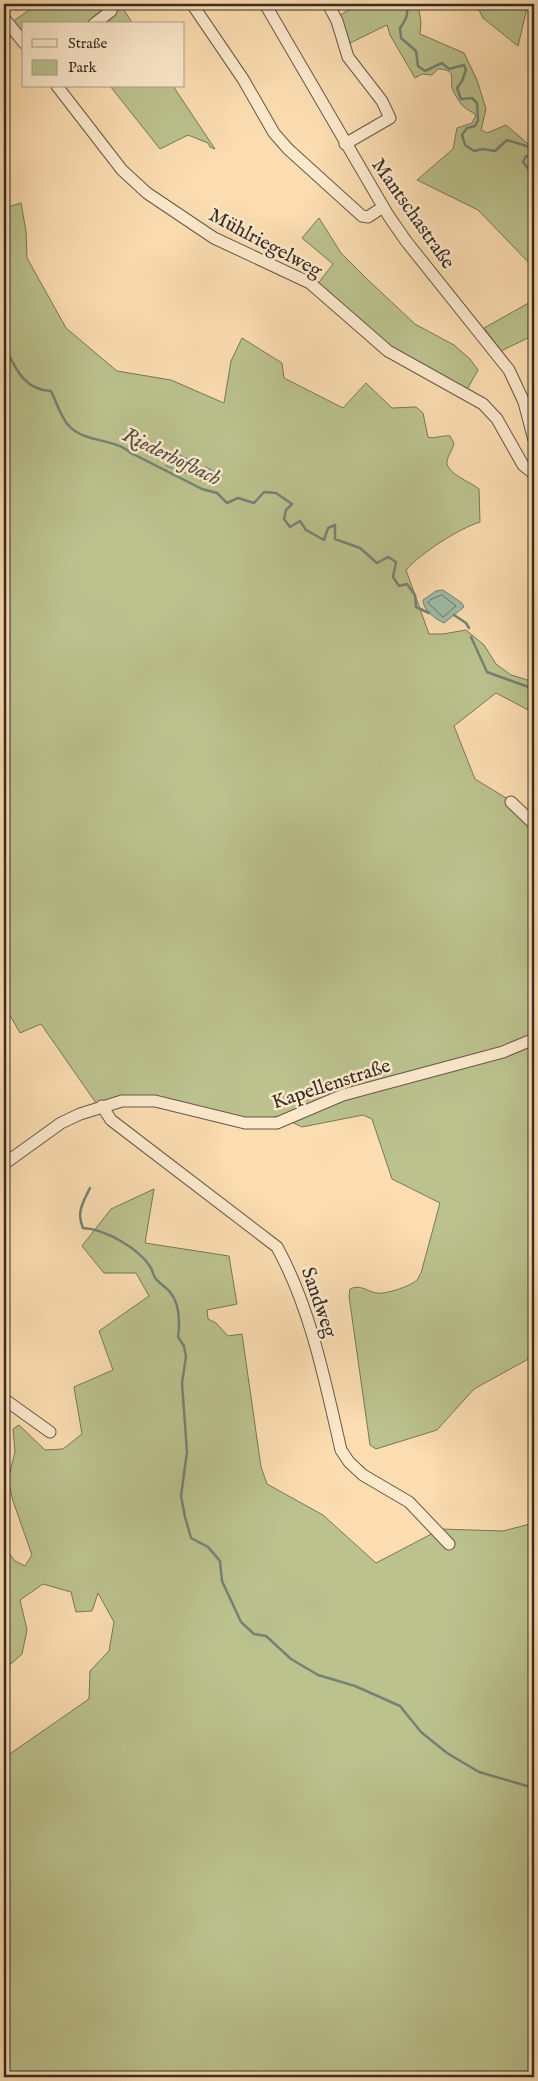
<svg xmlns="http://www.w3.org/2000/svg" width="538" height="2081" viewBox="0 0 538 2081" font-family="'IM FELL English',serif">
	<rect width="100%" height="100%" fill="#fbddb1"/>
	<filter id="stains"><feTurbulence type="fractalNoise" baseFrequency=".004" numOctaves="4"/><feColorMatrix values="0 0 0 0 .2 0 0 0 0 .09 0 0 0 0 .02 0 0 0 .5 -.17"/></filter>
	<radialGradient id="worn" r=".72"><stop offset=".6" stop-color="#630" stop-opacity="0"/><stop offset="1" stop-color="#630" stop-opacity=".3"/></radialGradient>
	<g fill="#bbc28e" stroke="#787759">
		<path d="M 38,4 L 110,4 L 89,24 L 24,24 L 24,38 L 12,22 Z"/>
		<path d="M 119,4 L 127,4 L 122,7 L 133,24 L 99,24 L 121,7 Z"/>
		<path d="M 360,4 L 418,4 L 421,22 L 420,34 L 464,53 L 477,80 L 486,109 L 481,130 L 487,133 L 506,125 L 534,149 L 534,268 L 478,210 L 417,180 L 453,149 L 457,128 L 472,123 L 476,115 C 472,112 466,109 463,106 C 459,102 454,93 452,88 C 450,77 457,70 438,69 L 432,75 L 422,74 L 415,78 L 390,35 L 387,25 L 348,44 L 340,15 Z"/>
		<path d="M 476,4 L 528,4 L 518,46 L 483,18 Z"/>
		<path d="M 110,86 L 173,86 L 215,149 L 210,147 L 208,143 L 188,135 L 160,149 Z"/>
		<path d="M 21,203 L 26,231 L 27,258 L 66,328 L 117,371 L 171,380 L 224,403 L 231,361 L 242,338 L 282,363 L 284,378 L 343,408 L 366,383 L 392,408 L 416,407 L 423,413 L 428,437 C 435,439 442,435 450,436 L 454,443 C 453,449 448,455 447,461 C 445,473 471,482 479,489 L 480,522 C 458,529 421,553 406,570 L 429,634 L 443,634 L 466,630 L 484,645 L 496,664 L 511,675 L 534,682 L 534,713 L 496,693 L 454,726 L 475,779 L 534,815 L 534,1356 L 474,1389 L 437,1430 L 376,1449 L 370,1445 L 349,1296 L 350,1289 C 360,1284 367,1291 376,1293 C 385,1295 411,1286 417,1280 C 419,1278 419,1275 421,1273 L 440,1203 L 392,1179 L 372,1119 L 363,1115 L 302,1127 L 287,1120 L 284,1116 L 248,1120 L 153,1096 L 96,1103 L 41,1024 L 20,1033 L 4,1005 L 4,208 Z"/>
		<path d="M 319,218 L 341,253 L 367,279 L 415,324 L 454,345 L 470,359 L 478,370 L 466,391 L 402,357 L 317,285 L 333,264 L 302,238 Z"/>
		<path d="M 534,300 L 534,335 L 501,351 L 484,328 Z"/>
		<path d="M 154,1189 L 145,1243 L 229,1256 L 237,1304 L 207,1310 L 208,1319 L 216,1323 L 228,1336 L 242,1334 L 261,1467 L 267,1484 L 323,1515 L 376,1563 L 441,1529 L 503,1531 L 534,1523 L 534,2077 L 4,2077 L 4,1758 L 89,1699 L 90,1671 L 109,1651 L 114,1622 L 98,1593 L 92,1611 L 76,1612 L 71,1592 L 43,1584 L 20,1600 L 27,1630 L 22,1654 L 4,1670 L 5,1574 L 4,1547 L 15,1561 L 25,1566 L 32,1555 L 13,1501 L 8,1480 L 15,1452 L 13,1429 L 19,1425 L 45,1450 L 63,1449 L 82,1434 L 74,1387 L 113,1370 L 99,1331 L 149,1296 L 136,1273 L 104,1273 L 82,1246 L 111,1209 Z"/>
	</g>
	<g fill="#9fbcaa" stroke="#758274">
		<path d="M 169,451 L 191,460 L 195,465 L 191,475 L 166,466 L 166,456 Z"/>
		<path d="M 206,467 L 222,476 L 217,483 L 210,485 L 197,478 L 197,471 Z"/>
		<path d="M 443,590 L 462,603 L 464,607 L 444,623 C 435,619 423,610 423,600 L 436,591 Z"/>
	</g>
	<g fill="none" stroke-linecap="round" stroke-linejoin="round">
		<path stroke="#6a7467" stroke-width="1" d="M 442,595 L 456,606 L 443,617 L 428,603 L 430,600 Z"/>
		<g stroke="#758274" stroke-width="2.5">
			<path d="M 390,4 L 393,4"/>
			<path d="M 406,4 C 409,13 406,20 400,28 L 401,38 L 416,51 L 418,66 L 425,71 L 442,63 L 449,69 L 464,65 L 466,70 L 462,81 L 457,88 L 461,99 L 472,98 L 477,103 L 478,120 L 475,126 L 467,128 L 462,135 L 465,145 L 474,151 L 483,149 L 495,151 L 507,140 L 533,148 L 533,157 L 526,156 L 523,162 L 529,170 L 531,192 L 534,190"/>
			<path d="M 4,345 C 15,367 23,390 51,391 C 56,401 61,418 69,426 C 85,443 114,438 131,453 L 202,489 L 217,493 L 227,503 L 238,498 L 254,503 L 264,492 L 276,493 L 292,504 L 286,510 L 284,519 L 290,527 L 300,521 L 306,530 L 324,540 L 328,528 L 335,525 L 335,539 L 360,548 L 377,563 L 388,557 L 396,562 L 393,577 L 399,586 L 407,584 L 415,595 L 416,607 L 429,613"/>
			<path d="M 454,615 L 466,623 L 469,628"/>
			<path d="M 471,637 L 487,672 L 534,689"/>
			<path d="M 90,1188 C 83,1202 76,1213 83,1228 C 105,1229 140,1249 151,1268 C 153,1272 153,1276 156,1279 C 160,1284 166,1287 170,1292 C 180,1304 180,1322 178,1337 L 184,1346 L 186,1357 L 182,1383 L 187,1452 L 181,1496 L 185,1517 L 191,1538 L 208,1547 L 220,1561 L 222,1581 L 241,1622 L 254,1634 L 266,1636 L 291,1659 L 318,1675 L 355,1686 L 400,1706 L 421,1732 L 447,1753 L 479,1772 L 534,1788"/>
		</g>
		<defs>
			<g id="minor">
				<path d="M 192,4 L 243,79 L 274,133 L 288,149 L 362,216 L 368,217 L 383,207"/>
				<path d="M 265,4 L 388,215 L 406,241 L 509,370 L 524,402 L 534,440"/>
				<path d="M 328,4 L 337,21 L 348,57 L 382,101 L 390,118 L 345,144"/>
				<path d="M 4,18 L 24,43"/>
				<path d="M 94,24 L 111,11 L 113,4"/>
				<path d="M 57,86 L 122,170 L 147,193 L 214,238 L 310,283 L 388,351 L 483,404 L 497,419 L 523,465 L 534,474"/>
				<path d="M 511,802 L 534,824"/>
				<path d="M 102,1106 L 111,1120 L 277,1247 C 311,1309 325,1381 341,1450 L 349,1462 L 363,1475 L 409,1502 L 449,1544"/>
				<path d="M 4,1164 L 61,1123 L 80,1114 L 122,1101 L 155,1101 L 245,1123 L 277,1123 L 343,1095 L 503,1052 L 534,1039"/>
				<path d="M 4,1399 L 50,1432"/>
			</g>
		</defs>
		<use href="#minor" stroke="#675847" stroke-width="13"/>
		<use href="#minor" stroke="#fce9cc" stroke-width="11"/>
	</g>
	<g text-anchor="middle" stroke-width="5" stroke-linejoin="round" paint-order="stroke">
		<g font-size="20" fill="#362c24" stroke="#fce9cc">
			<text transform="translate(414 213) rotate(55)" y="7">Mantschastraße</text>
			<text transform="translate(266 242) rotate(28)" y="7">Mühlriegelweg</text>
			<text transform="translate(331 1083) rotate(-18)" y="7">Kapellenstraße</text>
			<text transform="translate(320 1302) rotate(71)" y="7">Sandweg</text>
		</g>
		<g font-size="21" font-style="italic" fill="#505046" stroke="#fce9cc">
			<text transform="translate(172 456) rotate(26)" y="7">Riederhofbach</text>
		</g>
	</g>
	<rect width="538" height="2081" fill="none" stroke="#fbddb1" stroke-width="20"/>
	<rect x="5" y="5" width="528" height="2071" fill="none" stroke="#362c24" stroke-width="2.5"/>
	<rect x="10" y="10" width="518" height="2061" fill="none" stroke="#362c24"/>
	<rect x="22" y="22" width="162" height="65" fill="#fce9cc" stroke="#ad9d89"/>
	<rect x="32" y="39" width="25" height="8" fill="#fce9cc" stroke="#ad9d89"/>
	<text x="68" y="48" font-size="15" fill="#362c24">Straße</text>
	<rect x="32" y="60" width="25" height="15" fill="#bbc28e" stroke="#ad9d89"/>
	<text x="68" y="72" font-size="15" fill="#362c24">Park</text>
	<rect width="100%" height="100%" filter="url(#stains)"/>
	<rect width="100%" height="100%" fill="url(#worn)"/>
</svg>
